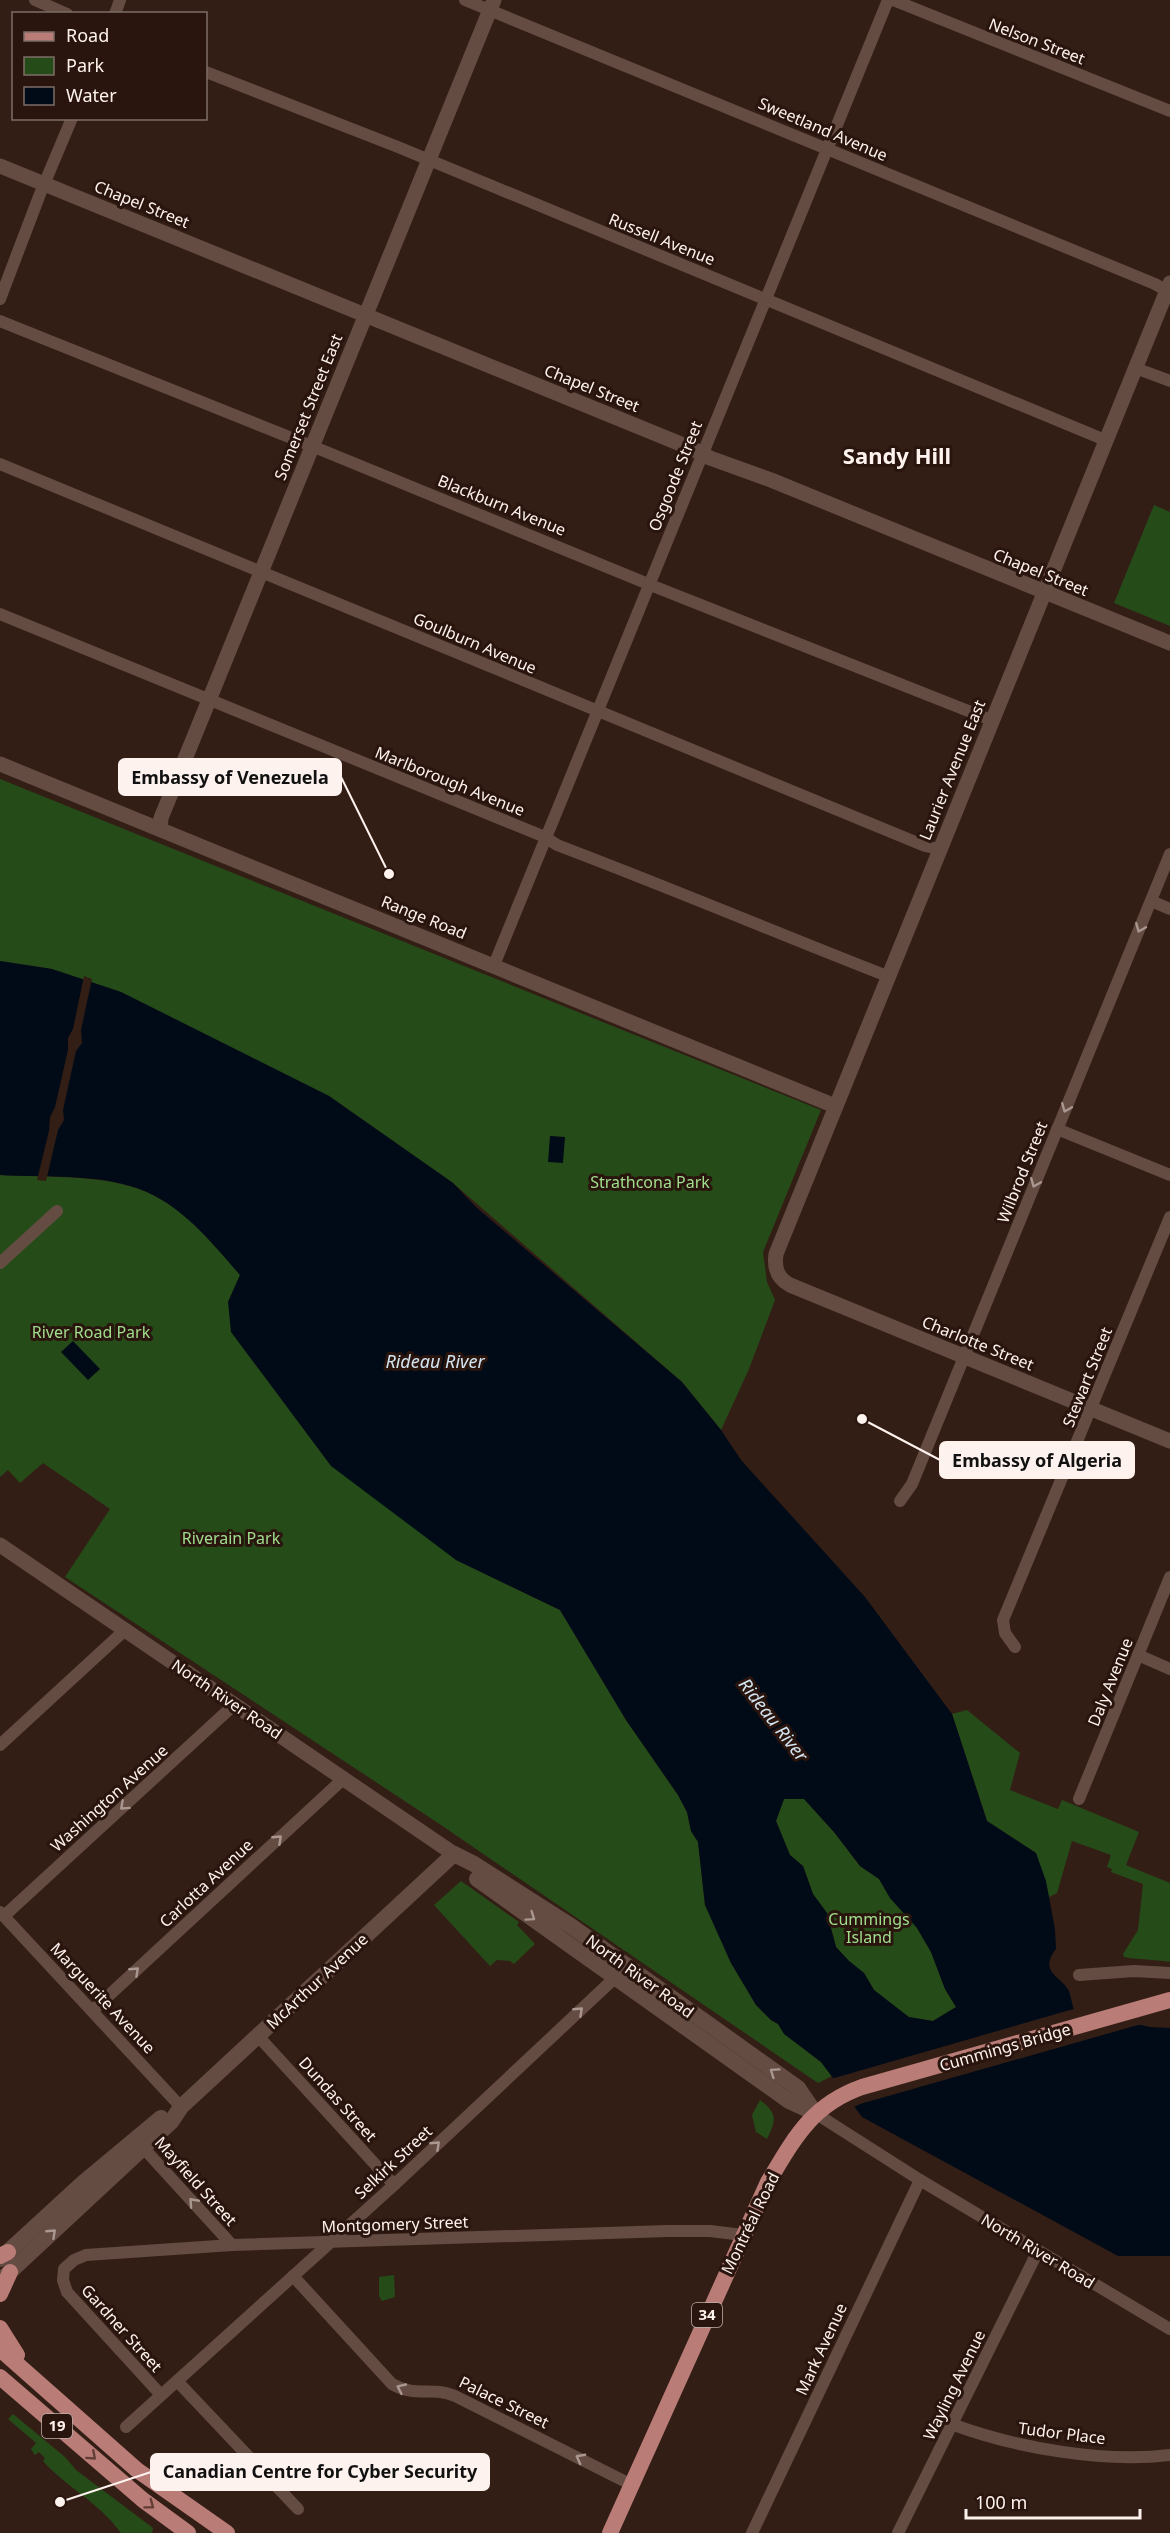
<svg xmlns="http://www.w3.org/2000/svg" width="1170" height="2533" viewBox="0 0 1170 2533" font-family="'Noto Sans',sans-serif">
	<rect width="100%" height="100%" fill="#331e16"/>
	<g fill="#254c18">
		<path d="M 1154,505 L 1170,512 L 1170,626 L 1114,603 Z"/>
		<path d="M 0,779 L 821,1110 L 763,1252 L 767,1282 L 775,1300 L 749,1369 L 721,1430 L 682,1382 L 453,1183 L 329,1096 L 121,992 L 52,969 L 0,961 Z"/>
		<path d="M 0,1175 C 48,1178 112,1173 155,1196 C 189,1214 215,1246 240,1275 L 228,1302 L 456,1560 L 560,1610 L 626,1720 L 678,1795 L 687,1812 L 691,1831 L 698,1842 L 705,1905 L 731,1963 L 756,2005 L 771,2020 L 778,2024 L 785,2034 L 821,2062 L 832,2076 L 818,2083 L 441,1825 L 65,1577 L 110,1509 L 43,1463 L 20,1483 L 8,1470 L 0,1477 Z"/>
		<path d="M 967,1710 L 1020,1753 L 1010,1790 L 1058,1809 L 1062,1800 L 1139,1832 L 1126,1865 L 1170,1883 L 1170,1962 C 1154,1959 1140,1960 1124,1957 L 1123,1954 L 1138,1930 L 1143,1884 L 1111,1872 L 1112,1869 L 1107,1867 L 1111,1855 L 1072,1841 L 1057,1893 L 1049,1897 L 1036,1853 L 987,1821 L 952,1714 Z"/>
		<path d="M 784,1799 L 804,1799 L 834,1832 L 860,1866 L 879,1879 L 890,1898 L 917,1928 L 931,1952 L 945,1989 L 956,2007 L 933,2021 L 908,2017 L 874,1990 L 864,1973 L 849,1961 L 836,1947 L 827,1913 L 813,1894 L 803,1866 L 790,1855 L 776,1821 Z"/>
		<path d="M 461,1881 L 519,1922 L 517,1925 L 535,1944 L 514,1964 L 510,1961 L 497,1960 L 490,1966 L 434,1905 Z"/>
		<path d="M 760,2100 C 778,2114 776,2120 767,2139 L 756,2132 L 752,2115 Z"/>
		<path d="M 394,2275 L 395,2297 L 382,2301 L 379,2296 L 379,2277 Z"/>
		<path d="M 13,2414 L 65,2457 L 76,2470 L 153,2528 L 152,2533 L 121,2533 C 99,2502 67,2488 43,2461 L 45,2458 L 39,2452 L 35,2455 L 31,2449 L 36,2443 L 8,2419 Z"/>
	</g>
	<g fill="#000b17" fill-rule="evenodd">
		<path d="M 0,961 L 52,969 L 121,992 L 329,1096 L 453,1183 L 476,1207 L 682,1382 L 721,1430 L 741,1460 L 865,1597 L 952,1714 L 987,1821 L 1036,1853 L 1046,1881 L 1055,1929 L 1056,1949 C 1038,1972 1061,1976 1069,1991 C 1071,1997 1072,2004 1074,2010 L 1150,2027 L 1170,2028 L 1170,2256 L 1118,2256 L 862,2117 L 821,2062 L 784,2034 L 778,2024 L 771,2020 L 756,2005 L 731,1963 L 705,1905 L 698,1842 L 691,1831 L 687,1812 L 678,1795 L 626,1720 L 560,1610 L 456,1560 L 331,1466 L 231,1332 L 228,1302 L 240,1275 C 215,1246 189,1214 155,1196 C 110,1172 50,1178 0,1175 ZM 784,1799 L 804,1799 L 834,1832 L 860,1866 L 879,1879 L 890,1898 L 917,1928 L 931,1952 L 945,1989 L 956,2007 L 933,2021 L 909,2017 L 874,1990 L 864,1973 L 849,1961 L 836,1947 L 827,1913 L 813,1894 L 803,1866 L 790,1855 L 776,1821 Z"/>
		<path d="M 550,1136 L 565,1137 L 563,1163 L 548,1162 Z"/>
		<path d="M 73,1341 L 100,1369 L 88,1380 L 61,1352 Z"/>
	</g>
	<g fill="#331e16">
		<path d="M 84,976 L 92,979 L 81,1030 L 82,1043 L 76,1051 L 63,1110 L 64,1120 L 58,1130 L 46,1181 L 37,1180 L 49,1131 L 50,1117 L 55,1107 L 68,1050 L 68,1038 L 73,1029 Z"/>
		<path d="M 1077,2008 L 1145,2023 L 860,2104 L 852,2108 L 831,2079 Z"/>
	</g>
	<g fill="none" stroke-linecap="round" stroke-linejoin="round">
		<g stroke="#644c43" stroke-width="12">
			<path d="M 35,0 L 67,14"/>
			<path d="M 465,0 L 1155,284 L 1167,291"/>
			<path d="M 893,0 L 1170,111"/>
			<path d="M 115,14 L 120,0"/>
			<path d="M 206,72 L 398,147 L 1105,440"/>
			<path d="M 0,299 L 40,194 L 72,118"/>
			<path d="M 0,321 L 324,451 L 658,588 L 991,720"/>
			<path d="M 1135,368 L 1170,381"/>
			<path d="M 0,464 L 925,846 L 939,849"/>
			<path d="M 0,614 L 545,837 L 557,845 C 668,887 777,933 887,976"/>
			<path d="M 1151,901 L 1170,909"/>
			<path d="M 494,965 L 888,0"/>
			<path d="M 1057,1129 L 1170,1175"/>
			<path d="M 0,1263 L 57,1211"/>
			<path d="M 900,1501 L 912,1484 L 1170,854"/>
			<path d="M 1015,1647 L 1005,1633 L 1003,1620 L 1170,1217"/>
			<path d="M 1138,1655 L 1170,1669"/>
			<path d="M 0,1745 L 125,1630"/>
			<path d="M 1079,1799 L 1170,1577"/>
			<path d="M 0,1912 L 181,2107"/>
			<path d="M 4,1916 L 235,1704"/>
			<path d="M 1079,1975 L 1134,1971 L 1170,1973"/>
			<path d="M 92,2011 L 342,1780"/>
			<path d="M 258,2036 L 394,2185"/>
			<path d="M 815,2113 L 920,2180 L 1170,2329"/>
			<path d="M 138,2142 L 232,2245"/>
			<path d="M 293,2276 L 392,2384 C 416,2398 432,2386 455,2396 L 632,2485"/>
			<path d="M 177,2381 L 298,2509"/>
			<path d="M 161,2395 L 67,2292 L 63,2280 L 64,2269 L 74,2260 L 86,2255 L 232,2245 L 668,2231 L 710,2231 L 743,2235"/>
			<path d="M 954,2425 C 1017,2448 1103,2463 1170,2455"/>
			<path d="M 126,2427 L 394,2185 L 620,1973"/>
			<path d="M 752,2533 L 920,2180"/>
			<path d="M 898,2533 L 1038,2251"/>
		</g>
		<g stroke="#644c43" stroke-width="15">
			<path d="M 0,166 L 693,449 L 710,458 L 771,480 L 1170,643"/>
			<path d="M 1170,283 L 776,1254 C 774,1268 777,1278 790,1285 L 1170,1441"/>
			<path d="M 0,764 L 835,1106"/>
			<path d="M 160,829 L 161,818 L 494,0"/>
			<path d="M 0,1545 L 454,1854"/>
		</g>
		<g stroke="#644c43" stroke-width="16">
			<path d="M 454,1854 L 474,1864 L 571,1926 L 798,2088 L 815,2113"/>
			<path d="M 477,1879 L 789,2101 L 815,2113"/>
			<path d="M 0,2259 L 83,2183 L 161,2118"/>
			<path d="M 0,2281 L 171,2122 L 181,2107 L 454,1854"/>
		</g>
		<g stroke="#b97c77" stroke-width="16">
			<path d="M 0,2256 L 8,2252"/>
			<path d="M 0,2294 L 10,2272"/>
			<path d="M 0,2328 L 17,2355"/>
			<path d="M 0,2349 L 137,2470 L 227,2533"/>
			<path d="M 0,2377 L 143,2500 L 188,2533"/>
			<path d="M 610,2533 L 768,2182 C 794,2139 811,2105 862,2087 L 1170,2000"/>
		</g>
	</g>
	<defs><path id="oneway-chevron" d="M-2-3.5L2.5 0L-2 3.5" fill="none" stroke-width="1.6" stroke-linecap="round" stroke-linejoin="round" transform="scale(1.5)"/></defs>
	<g stroke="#a99790">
		<use href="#oneway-chevron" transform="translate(1140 928) rotate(112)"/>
		<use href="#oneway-chevron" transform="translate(1066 1108) rotate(112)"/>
		<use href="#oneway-chevron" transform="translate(1035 1183) rotate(112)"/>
		<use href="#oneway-chevron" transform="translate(124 1806) rotate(138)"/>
		<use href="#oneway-chevron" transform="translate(278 1839) rotate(-43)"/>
		<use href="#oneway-chevron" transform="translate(531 1917) rotate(35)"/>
		<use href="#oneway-chevron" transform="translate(135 1971) rotate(-43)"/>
		<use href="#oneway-chevron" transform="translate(579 2011) rotate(-43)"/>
		<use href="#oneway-chevron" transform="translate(774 2072) rotate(-145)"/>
		<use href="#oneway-chevron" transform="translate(436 2145) rotate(-43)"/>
		<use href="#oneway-chevron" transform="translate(193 2202) rotate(-132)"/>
		<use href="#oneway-chevron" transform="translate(52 2233) rotate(-43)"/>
		<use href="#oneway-chevron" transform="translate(401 2388) rotate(-155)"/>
		<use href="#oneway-chevron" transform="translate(580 2458) rotate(-152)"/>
	</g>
	<g stroke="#633e37">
		<use href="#oneway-chevron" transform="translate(92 2456) rotate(42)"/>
		<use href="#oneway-chevron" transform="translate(150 2505) rotate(37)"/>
	</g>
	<g text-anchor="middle" stroke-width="6" stroke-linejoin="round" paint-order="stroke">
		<g fill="#29150d" stroke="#beb0aa" stroke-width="1.5">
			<rect x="692" y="2303" width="30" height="24" rx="4.5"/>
			<rect x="42" y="2414" width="30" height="24" rx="4.5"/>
		</g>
		<g font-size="15" font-weight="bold" fill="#fef2ee">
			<text x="707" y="2320">34</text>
			<text x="57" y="2431">19</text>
		</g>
		<g font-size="16" fill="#fef2ee" stroke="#29150d">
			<text transform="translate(1037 41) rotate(21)" y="6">Nelson Street</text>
			<text transform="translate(823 129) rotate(23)" y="6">Sweetland Avenue</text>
			<text transform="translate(142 204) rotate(22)" y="6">Chapel Street</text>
			<text transform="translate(662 239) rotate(22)" y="6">Russell Avenue</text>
			<text transform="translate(592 388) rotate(22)" y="6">Chapel Street</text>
			<text transform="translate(308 407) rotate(-68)" y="6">Somerset Street East</text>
			<text transform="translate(675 476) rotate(-68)" y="6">Osgoode Street</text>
			<text transform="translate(502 505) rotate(22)" y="6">Blackburn Avenue</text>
			<text transform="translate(1041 572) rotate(22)" y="6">Chapel Street</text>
			<text transform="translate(475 643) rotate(23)" y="6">Goulburn Avenue</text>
			<text transform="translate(952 770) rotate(-68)" y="6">Laurier Avenue East</text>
			<text transform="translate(450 781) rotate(22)" y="6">Marlborough Avenue</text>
			<text transform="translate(424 917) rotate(22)" y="6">Range Road</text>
			<text transform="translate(1022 1172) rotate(-68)" y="6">Wilbrod Street</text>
			<text transform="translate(978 1343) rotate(22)" y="6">Charlotte Street</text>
			<text transform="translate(1087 1377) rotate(-68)" y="6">Stewart Street</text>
			<text transform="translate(1110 1682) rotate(-68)" y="6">Daly Avenue</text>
			<text transform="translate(227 1699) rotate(34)" y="6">North River Road</text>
			<text transform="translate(109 1798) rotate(-42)" y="6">Washington Avenue</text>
			<text transform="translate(206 1883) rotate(-43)" y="6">Carlotta Avenue</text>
			<text transform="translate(640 1976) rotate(36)" y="6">North River Road</text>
			<text transform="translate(317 1981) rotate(-43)" y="6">McArthur Avenue</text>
			<text transform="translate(103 1998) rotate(47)" y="6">Marguerite Avenue</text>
			<text transform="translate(1005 2047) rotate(-16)" y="6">Cummings Bridge</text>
			<text transform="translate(338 2099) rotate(48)" y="6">Dundas Street</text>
			<text transform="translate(393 2162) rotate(-43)" y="6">Selkirk Street</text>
			<text transform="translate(196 2181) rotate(48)" y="6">Mayfield Street</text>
			<text transform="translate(750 2223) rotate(-64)" y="6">Montréal Road</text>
			<text transform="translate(395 2224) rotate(-2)" y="6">Montgomery Street</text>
			<text transform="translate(1038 2251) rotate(31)" y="6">North River Road</text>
			<text transform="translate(122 2328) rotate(48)" y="6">Gardner Street</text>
			<text transform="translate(821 2349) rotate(-65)" y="6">Mark Avenue</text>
			<text transform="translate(954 2385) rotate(-64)" y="6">Wayling Avenue</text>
			<text transform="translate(504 2402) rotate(26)" y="6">Palace Street</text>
			<text transform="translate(1062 2433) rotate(7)" y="6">Tudor Place</text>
		</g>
		<g font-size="16" fill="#a0de8d" stroke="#29150d">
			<text x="650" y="1188">Strathcona Park</text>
			<text x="91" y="1338">River Road Park</text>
			<text x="231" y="1544">Riverain Park</text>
			<text x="869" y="1925">Cummings<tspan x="869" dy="18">Island</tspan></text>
		</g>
		<g font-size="18" font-style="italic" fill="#d3e5f1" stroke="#29150d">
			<text x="435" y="1368">Rideau River</text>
			<text transform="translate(773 1720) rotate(52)" y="6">Rideau River</text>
		</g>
		<g font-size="22" font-weight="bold" fill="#fef2ee" stroke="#29150d">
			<text x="897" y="464">Sandy Hill</text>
		</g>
	</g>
	<path fill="none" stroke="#fef2ee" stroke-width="2" d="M389 874L341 777M862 1419L940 1460M60 2502L151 2472"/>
	<g fill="#fef2ee" stroke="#29150d" stroke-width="2">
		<circle cx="389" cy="874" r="6"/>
		<circle cx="862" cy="1419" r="6"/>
		<circle cx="60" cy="2502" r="6"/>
	</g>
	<g fill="#fef2ee" stroke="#fef2ee" stroke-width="2">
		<rect x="119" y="759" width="222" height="36" rx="6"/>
		<rect x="940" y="1442" width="194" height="36" rx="6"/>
		<rect x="151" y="2454" width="338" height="36" rx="6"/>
	</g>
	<g font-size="18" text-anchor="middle" font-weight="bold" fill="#111">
		<text x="230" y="784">Embassy of Venezuela</text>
		<text x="1037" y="1467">Embassy of Algeria</text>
		<text x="320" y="2478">Canadian Centre for Cyber Security</text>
	</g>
	<rect x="12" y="12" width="195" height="108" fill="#29150d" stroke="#7e6d67" stroke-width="1.5"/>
	<rect x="24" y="32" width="30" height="9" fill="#b97c77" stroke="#7e6d67" stroke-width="1.5"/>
	<text x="66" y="42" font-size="18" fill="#fef2ee">Road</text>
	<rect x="24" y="57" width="30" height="18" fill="#254c18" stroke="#7e6d67" stroke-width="1.5"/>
	<text x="66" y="72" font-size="18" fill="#fef2ee">Park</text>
	<rect x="24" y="87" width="30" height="18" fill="#000b17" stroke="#7e6d67" stroke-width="1.5"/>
	<text x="66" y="102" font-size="18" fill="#fef2ee">Water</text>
	<path d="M966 2509v9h174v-9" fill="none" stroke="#fef2ee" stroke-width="3"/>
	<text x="975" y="2509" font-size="18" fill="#fef2ee" stroke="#29150d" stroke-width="4.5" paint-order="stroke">100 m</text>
</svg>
